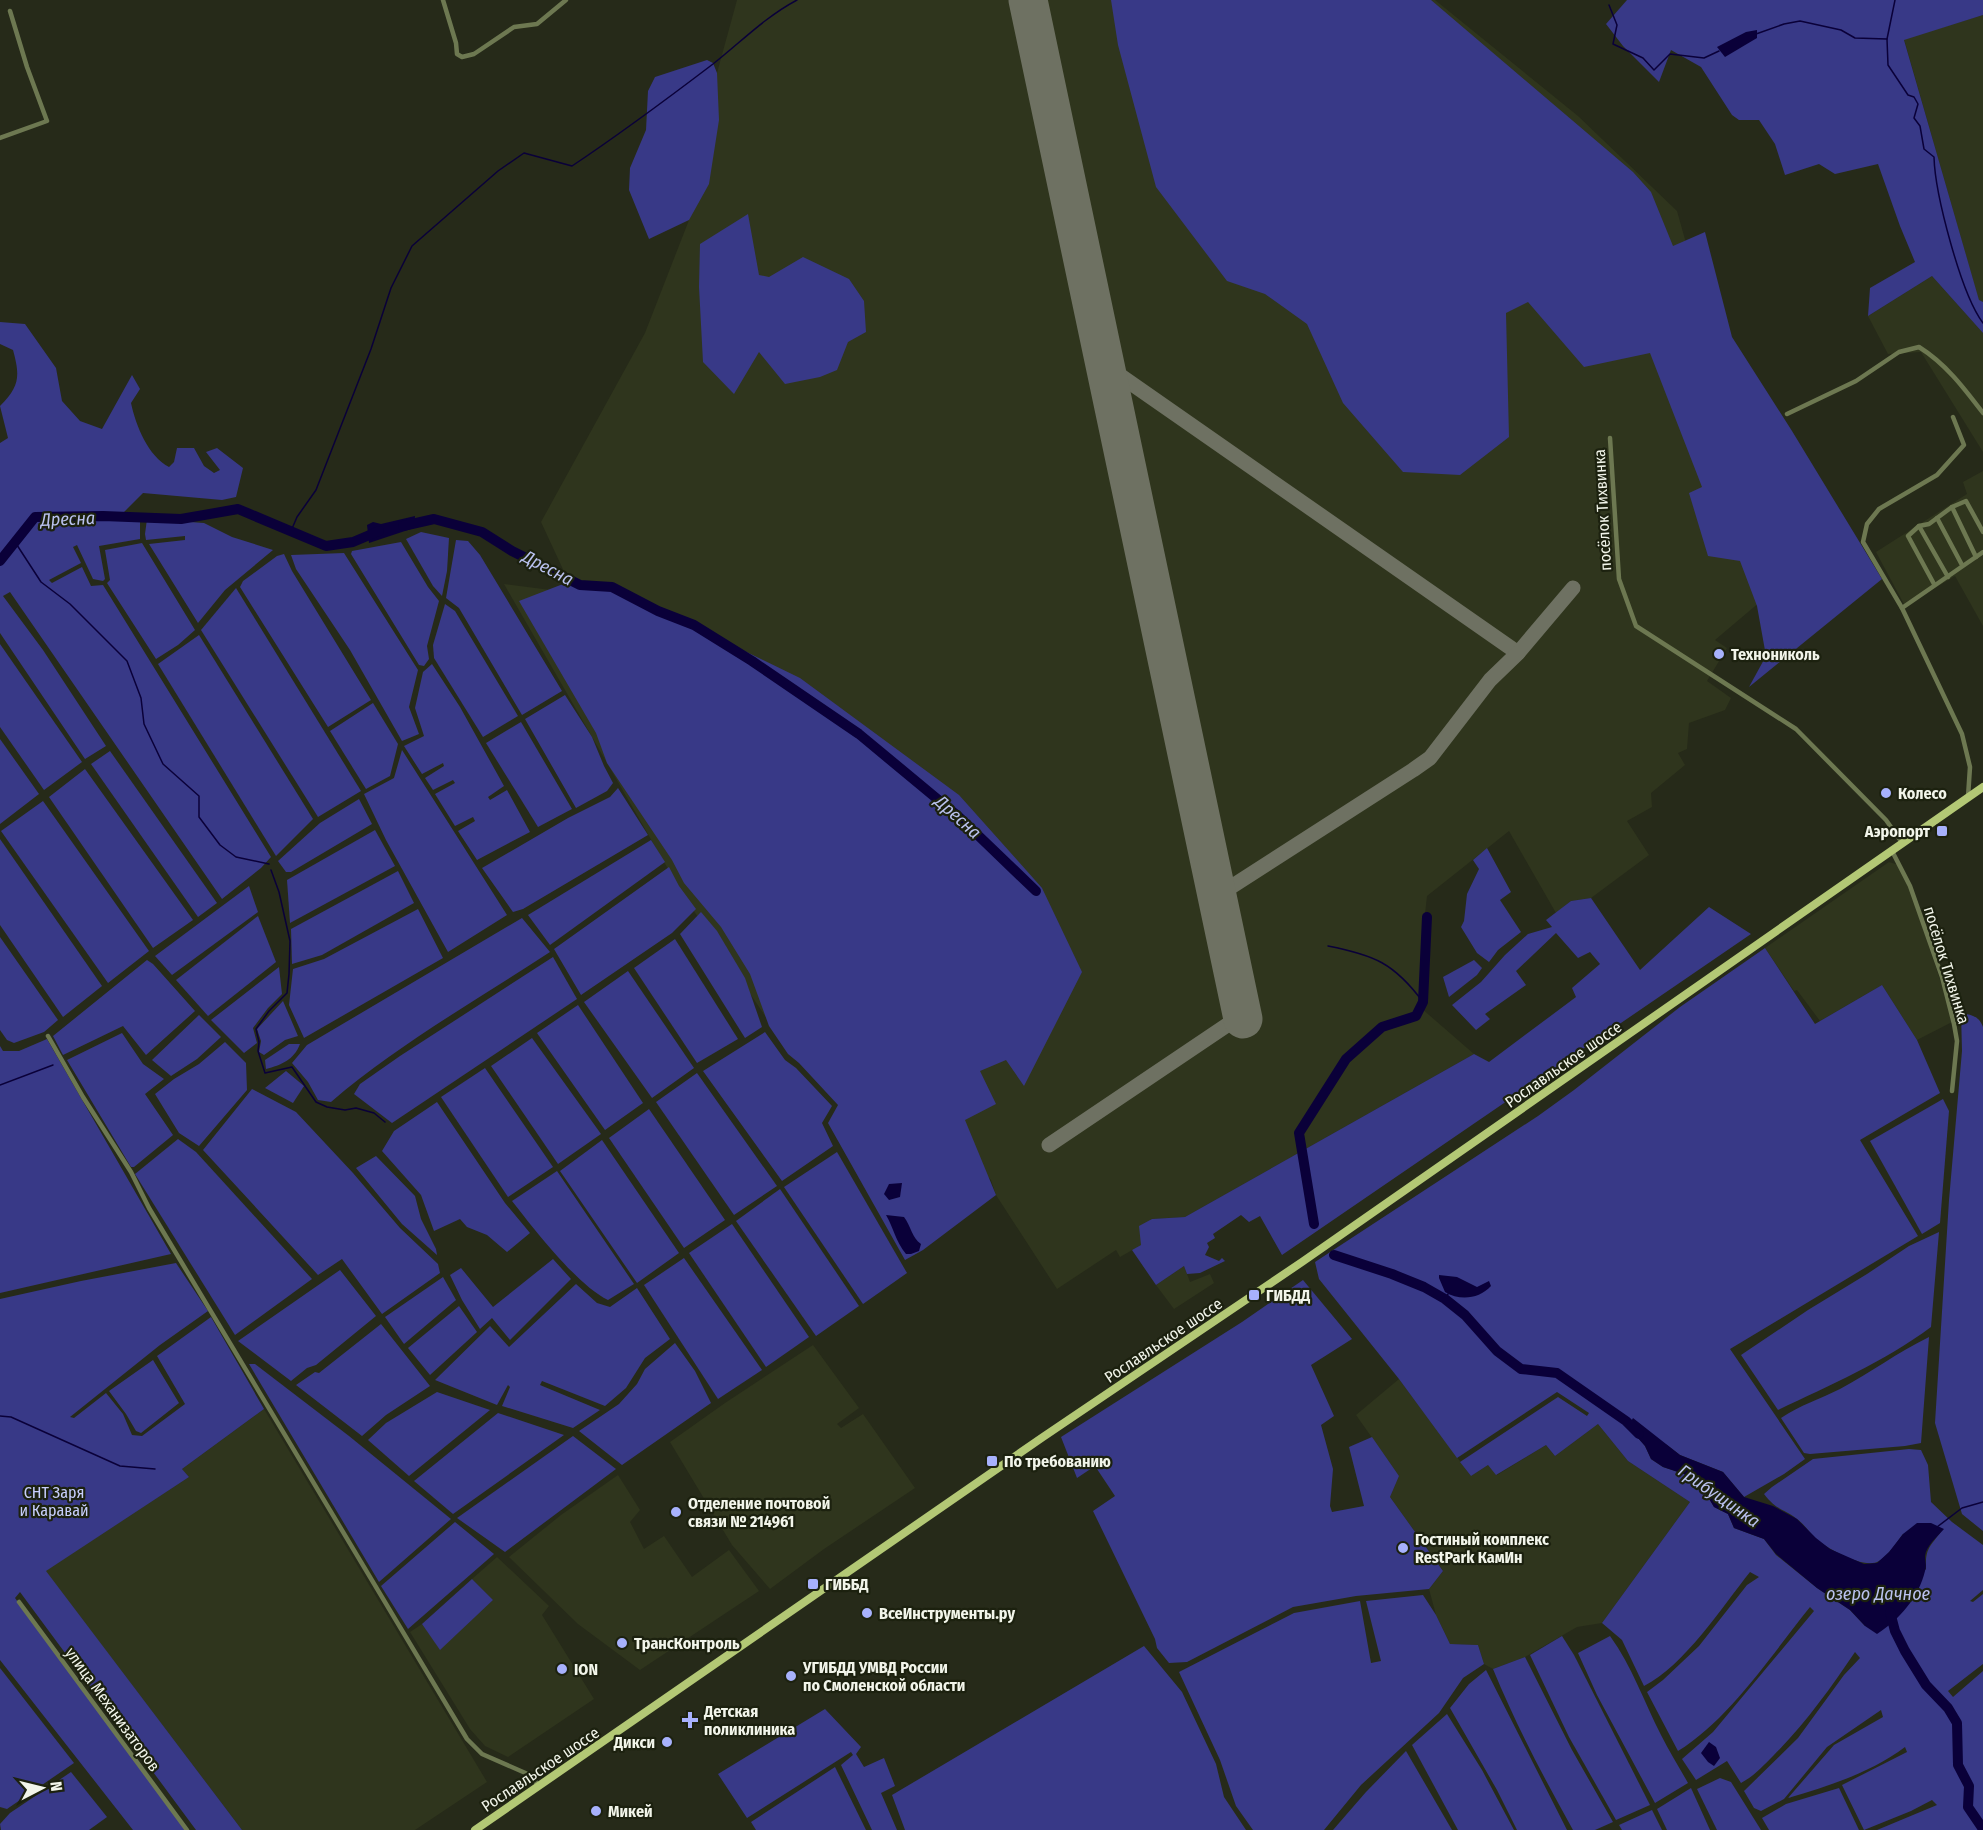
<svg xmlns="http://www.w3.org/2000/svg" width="1983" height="1830" viewBox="0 0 1983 1830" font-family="'Fira Sans Condensed',sans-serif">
	<rect width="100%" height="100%" fill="#262a19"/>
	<g fill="#2f351d">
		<path d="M 737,0 L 1435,0 L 1578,116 L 1677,211 L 1703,303 L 1767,596 L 1715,640 L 1727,648 L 1707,681 L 1731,698 L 1725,710 L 1689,723 L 1687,749 L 1678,753 L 1685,765 L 1651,793 L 1652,807 L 1627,821 L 1649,855 L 1591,898 L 1571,901 L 1556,913 L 1509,831 L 1427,896 L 1422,942 L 1421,1008 L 1474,1054 L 1185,1217 L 1151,1219 L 1141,1245 L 1120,1257 L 1116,1250 L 1057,1289 L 996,1195 L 991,1180 L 979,1167 L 776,1032 L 683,895 L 504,584 L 574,593 L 541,522 L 645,333 L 689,220 L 685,190 Z"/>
		<path d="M 1983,15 L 1983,302 L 1979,301 L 1904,39 Z"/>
		<path d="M 1932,276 L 1983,333 L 1983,452 L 1921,352 L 1888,354 L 1868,316 Z"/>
		<path d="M 1983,471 L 1983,626 L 1955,576 L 1905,606 L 1876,552 L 1967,494 L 1963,482 Z"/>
		<path d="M 1889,862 L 1902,866 L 1954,1021 L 1917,1040 L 1882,985 L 1820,1021 L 1797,990 L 1794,991 L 1765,948 Z"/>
		<path d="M 1184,1266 L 1190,1282 L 1210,1274 L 1214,1283 L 1174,1309 L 1156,1285 Z"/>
		<path d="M 813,1345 L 859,1408 L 837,1424 L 841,1428 L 863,1414 L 915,1488 L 824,1549 L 770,1589 L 732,1545 L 670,1442 L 725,1403 Z"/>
		<path d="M 1399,1379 L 1471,1476 L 1488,1465 L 1497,1475 L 1546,1445 L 1555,1456 L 1598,1424 L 1628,1461 L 1690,1502 L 1602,1623 L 1577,1627 L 1525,1657 L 1493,1669 L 1484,1664 L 1478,1645 L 1450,1644 L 1436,1615 L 1429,1589 L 1443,1571 L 1390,1497 L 1399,1476 L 1356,1415 Z"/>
		<path d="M 264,1409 L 487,1782 L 415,1830 L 242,1830 L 45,1571 L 189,1477 L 182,1469 Z"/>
		<path d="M 618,1475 L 640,1510 L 630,1522 L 644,1549 L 664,1536 L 692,1577 L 729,1550 L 759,1591 L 640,1670 L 578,1624 L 509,1557 L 561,1515 Z"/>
		<path d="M 497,1557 L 549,1606 L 542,1615 L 594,1699 L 508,1757 L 485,1746 L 470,1729 L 410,1632 L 422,1624 L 440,1649 L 493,1600 L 472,1579 Z"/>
	</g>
	<g fill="#383987">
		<path d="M 1111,0 L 1431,0 L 1633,172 L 1651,192 L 1673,246 L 1705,232 L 1732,337 L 1792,431 L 1882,579 L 1749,687 L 1766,656 L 1757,606 L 1740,561 L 1708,556 L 1689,493 L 1702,487 L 1650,353 L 1584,367 L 1528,302 L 1506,313 L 1509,437 L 1460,475 L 1403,472 L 1343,403 L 1307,324 L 1265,294 L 1227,281 L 1156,187 L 1118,45 Z"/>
		<path d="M 1627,0 L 1983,0 L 1983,15 L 1904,40 L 1979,300 L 1983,302 L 1983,333 L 1932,276 L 1868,316 L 1870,288 L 1915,262 L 1900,226 L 1878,164 L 1835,174 L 1819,164 L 1785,175 L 1775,144 L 1759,120 L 1739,120 L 1732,115 L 1701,67 L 1671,50 L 1659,82 L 1623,46 L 1606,24 Z"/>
		<path d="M 707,60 L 713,63 L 717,73 L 719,120 L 709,184 L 689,220 L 649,239 L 629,190 L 630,168 L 646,130 L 648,91 L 655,77 Z"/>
		<path d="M 748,214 L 759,275 L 769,277 L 803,257 L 849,279 L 864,301 L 866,332 L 848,342 L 837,370 L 820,377 L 785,384 L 759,352 L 734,394 L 703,362 L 699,287 L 700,244 Z"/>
		<path d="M 0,322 L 25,324 L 56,368 L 62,401 L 80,421 L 102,429 L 132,375 L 140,389 L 131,403 C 136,426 148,456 169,467 L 174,462 L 177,448 L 194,448 L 204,466 L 214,473 L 220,470 L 206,452 L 217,448 L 243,468 L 236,497 L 222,500 L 143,493 L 117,519 L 140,520 L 140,539 L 99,546 L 105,579 L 103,581 L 93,579 L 77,545 L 73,547 L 81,563 L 49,580 L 52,583 L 82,567 L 91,586 L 103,585 L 271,857 L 261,868 L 222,899 L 10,592 L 3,596 L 43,650 L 106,746 L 85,759 L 0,633 L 0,443 L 8,438 L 0,406 C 20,386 20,376 13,350 L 0,344 Z"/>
		<path d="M 147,519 L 204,523 L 232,537 L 273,550 L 225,590 L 198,623 L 149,544 L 185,540 L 185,536 L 146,540 L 145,534 Z"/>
		<path d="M 421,532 L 449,538 L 447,571 L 442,596 L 433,586 L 406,539 Z"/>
		<path d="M 456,540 L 468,541 L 480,555 L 562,691 L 522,715 L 459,608 L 446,598 Z"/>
		<path d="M 401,542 L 428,587 L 439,601 L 427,646 L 429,659 L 424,666 L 419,665 L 351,554 L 352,551 Z"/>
		<path d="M 142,543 L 195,630 L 178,645 L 156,659 L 107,583 L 110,580 L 105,550 Z"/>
		<path d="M 344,553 L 418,670 L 409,707 L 419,734 L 402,741 L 350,650 L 296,569 L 291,555 Z"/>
		<path d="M 284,554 L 292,571 L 371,700 L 328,727 L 240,587 L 243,581 L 277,556 Z"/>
		<path d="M 576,579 L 652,606 L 800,678 L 959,795 L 1042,888 L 1082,972 L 1024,1086 L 1006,1060 L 980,1071 L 996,1104 L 965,1120 L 996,1195 L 923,1250 L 905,1260 L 828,1123 L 838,1105 L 799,1063 L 788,1054 L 769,1026 L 750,974 L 721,927 L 684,883 L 672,860 L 607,763 L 596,733 L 519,601 Z"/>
		<path d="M 236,588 L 361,791 L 318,817 L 201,630 Z"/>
		<path d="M 445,604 L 455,611 L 518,716 L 483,737 L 434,658 L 433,645 Z"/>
		<path d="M 199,635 L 313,819 L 276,856 L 158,664 Z"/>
		<path d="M 0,644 L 82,762 L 44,790 L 0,727 Z"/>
		<path d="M 432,664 L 460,707 L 504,786 L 488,797 L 490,800 L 507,790 L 530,832 L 477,860 L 458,831 L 475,821 L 473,817 L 455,826 L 435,794 L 455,783 L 453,780 L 433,790 L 425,778 L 444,766 L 443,763 L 422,774 L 404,746 L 424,736 L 415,708 L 423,672 Z"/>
		<path d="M 565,695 L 592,737 L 604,766 L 613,783 L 607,791 L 576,808 L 525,719 Z"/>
		<path d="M 373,703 L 398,744 L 390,776 L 366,789 L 330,731 Z"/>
		<path d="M 521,722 L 572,809 L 538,827 L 486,743 Z"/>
		<path d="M 0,739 L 39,794 L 0,824 Z"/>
		<path d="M 402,750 L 507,915 L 448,952 L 386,840 L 364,794 L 394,778 Z"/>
		<path d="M 110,751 L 217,903 L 198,917 L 91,764 Z"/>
		<path d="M 85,769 L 193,920 L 153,948 L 49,797 Z"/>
		<path d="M 618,788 L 648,835 L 523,909 L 513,912 L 482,868 L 568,818 L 610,797 Z"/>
		<path d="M 359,799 L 372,824 L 291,872 L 286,872 L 278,861 L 320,823 Z"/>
		<path d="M 43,801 L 149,951 L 108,983 L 1,831 Z"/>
		<path d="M 375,830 L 395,866 L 290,923 L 287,880 Z"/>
		<path d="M 0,839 L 102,986 L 63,1017 L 0,925 Z"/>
		<path d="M 651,840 L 665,862 L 550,945 L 528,915 Z"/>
		<path d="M 1487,848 L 1511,892 L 1500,900 L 1521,932 L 1498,950 L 1489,962 L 1477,953 L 1461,927 L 1464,921 L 1467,894 L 1479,869 L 1473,860 Z"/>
		<path d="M 669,867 L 679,886 L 696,909 L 672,933 L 581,995 L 554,949 Z"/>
		<path d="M 398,871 L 414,903 L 322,955 L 292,964 L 291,929 Z"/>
		<path d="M 249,886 L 258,912 L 172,975 L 155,956 Z"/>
		<path d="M 1591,898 L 1640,970 L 1709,907 L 1751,934 L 1282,1255 L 1260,1216 L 1249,1222 L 1241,1215 L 1213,1234 L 1215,1238 L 1207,1243 L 1209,1247 L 1205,1255 L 1219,1261 L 1222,1258 L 1225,1261 L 1200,1273 L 1187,1274 L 1184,1266 L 1156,1285 L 1132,1250 L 1141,1245 L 1139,1226 L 1152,1219 L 1185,1217 L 1474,1054 L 1489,1062 L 1576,997 L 1572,988 L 1600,964 L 1590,952 L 1578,958 L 1556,933 L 1516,971 L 1526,985 L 1485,1014 L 1490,1019 L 1476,1030 L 1452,1005 L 1481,982 L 1505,955 L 1528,934 L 1552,927 L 1546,920 L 1571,901 Z"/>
		<path d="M 418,909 L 443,958 L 304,1038 L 289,1005 L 293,969 L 324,959 Z"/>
		<path d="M 701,912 L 717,931 L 745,978 L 762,1027 L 745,1038 L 680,934 Z"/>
		<path d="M 258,916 L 276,962 L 208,1016 L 176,980 Z"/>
		<path d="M 522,918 L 550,952 C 477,1000 397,1045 331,1102 L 318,1100 L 308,1082 L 292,1063 L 307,1045 Z"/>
		<path d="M 0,937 L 58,1020 L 44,1032 L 14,1043 L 7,1040 L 0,1030 Z"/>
		<path d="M 675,939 L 738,1039 L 697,1063 L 634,968 Z"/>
		<path d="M 1765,948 L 1815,1024 L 1882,985 L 1917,1040 L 1940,1093 L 1860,1140 L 1918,1236 L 1730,1349 L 1805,1459 L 1784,1474 L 1744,1497 L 1723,1472 L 1680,1455 L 1667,1445 L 1629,1427 L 1645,1446 L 1651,1459 L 1663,1467 L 1684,1474 L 1702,1487 L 1714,1507 L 1728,1514 L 1734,1528 L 1764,1539 L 1776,1555 L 1817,1588 L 1850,1610 L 1865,1626 L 1926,1569 C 1925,1547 1931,1546 1943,1529 L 1903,1534 C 1896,1543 1889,1555 1879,1561 C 1865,1570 1828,1549 1816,1539 C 1810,1533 1804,1524 1797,1519 C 1783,1508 1777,1511 1764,1494 L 1772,1487 L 1813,1459 L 1909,1449 L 1921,1450 L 1928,1465 L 1931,1502 L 1952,1522 L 1983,1545 L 1983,1590 L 1970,1601 L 1973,1602 L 1983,1594 L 1983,1664 L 1948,1691 L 1953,1697 L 1983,1671 L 1983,1830 L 1877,1830 L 1937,1805 L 1932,1800 L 1911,1811 L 1864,1830 L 1842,1785 L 1907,1752 L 1905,1747 C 1870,1773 1829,1786 1788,1798 L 1834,1745 L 1883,1717 L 1881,1710 L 1827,1747 L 1784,1799 L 1761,1811 L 1754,1808 L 1744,1791 L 1798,1738 L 1844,1675 L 1860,1658 L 1855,1652 C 1830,1689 1805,1724 1773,1756 C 1763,1766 1754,1776 1741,1783 L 1727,1761 L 1696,1780 L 1682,1759 L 1713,1732 L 1814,1611 L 1810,1607 C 1772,1654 1730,1719 1678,1751 L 1647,1692 L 1663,1680 L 1699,1646 L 1747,1585 L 1759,1577 L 1750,1572 C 1722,1607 1684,1666 1644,1686 L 1622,1640 L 1602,1623 L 1690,1502 L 1628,1461 L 1598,1424 L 1555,1456 L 1546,1445 L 1496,1475 L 1488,1465 L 1471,1476 L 1460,1462 L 1558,1397 L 1587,1416 L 1589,1413 L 1557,1392 L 1457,1458 L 1399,1379 L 1319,1279 L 1315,1262 L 1538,1116 L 1574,1090 L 1680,1007 Z"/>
		<path d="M 553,957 L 577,999 L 392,1123 L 354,1094 L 360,1084 L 400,1056 Z"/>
		<path d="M 147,960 L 153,964 L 195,1011 L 146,1055 L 123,1026 L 63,1055 L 53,1036 Z"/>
		<path d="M 1474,960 L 1482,968 L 1477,975 L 1449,997 L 1443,977 Z"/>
		<path d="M 279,967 L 282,994 L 268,1008 L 253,1028 L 257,1043 L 244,1053 L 211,1020 Z"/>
		<path d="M 628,971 L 694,1068 L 652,1098 L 584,1002 Z"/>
		<path d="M 283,1001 L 298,1036 L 285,1040 L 264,1055 L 259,1052 L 261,1041 L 257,1029 Z"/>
		<path d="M 578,1005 L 643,1103 L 605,1130 L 537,1033 Z"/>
		<path d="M 1961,1013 C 1972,1015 1979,1016 1983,1027 L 1983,1531 L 1962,1514 L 1935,1423 L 1949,1200 L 1962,1051 Z"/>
		<path d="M 199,1015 L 221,1037 L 197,1059 L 171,1076 L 152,1060 Z"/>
		<path d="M 765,1032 L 785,1060 L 796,1068 L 832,1106 L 822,1123 L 833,1146 L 782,1181 L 703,1071 Z"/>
		<path d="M 122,1033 L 143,1064 L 164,1079 L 145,1094 L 173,1135 L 134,1167 L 131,1167 L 67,1060 Z"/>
		<path d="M 532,1038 L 601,1134 L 558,1164 L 491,1066 Z"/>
		<path d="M 47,1039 L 171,1254 L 0,1293 L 0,1046 L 3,1051 L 19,1051 Z"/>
		<path d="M 225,1042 L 246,1063 L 247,1090 L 199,1146 L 179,1133 L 155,1094 L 174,1079 L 199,1064 Z"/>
		<path d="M 289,1044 L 300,1044 C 294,1060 281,1065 266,1069 L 265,1060 Z"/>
		<path d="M 485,1068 L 553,1167 L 508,1197 L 441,1097 Z"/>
		<path d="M 286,1071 L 304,1086 L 293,1103 L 265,1088 Z"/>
		<path d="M 697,1073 L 777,1186 L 734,1215 L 656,1102 Z"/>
		<path d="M 252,1089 L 296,1112 L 353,1173 L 400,1228 L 438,1264 L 440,1273 L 382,1314 L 342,1259 L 318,1275 L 203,1150 Z"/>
		<path d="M 1943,1099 L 1949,1111 L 1940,1223 L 1922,1234 L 1870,1141 Z"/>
		<path d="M 437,1102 L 505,1203 L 530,1233 L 507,1252 L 487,1235 L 467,1227 L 460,1219 L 434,1231 L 421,1195 L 382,1151 L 394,1131 Z"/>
		<path d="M 649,1109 L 725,1220 L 684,1248 L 609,1138 Z"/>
		<path d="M 178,1139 L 196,1152 L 312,1279 L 235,1335 L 135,1174 Z"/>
		<path d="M 602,1140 L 679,1253 L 637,1283 L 560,1171 Z"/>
		<path d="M 837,1152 L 907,1273 L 863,1304 L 784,1187 Z"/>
		<path d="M 376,1156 L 415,1196 L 421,1219 L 436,1249 L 437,1255 L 402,1224 L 356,1168 Z"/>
		<path d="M 557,1171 L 634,1284 L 608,1300 C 577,1285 534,1229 512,1201 Z"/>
		<path d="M 780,1189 L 859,1306 L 816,1336 L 736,1221 Z"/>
		<path d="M 732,1224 L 809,1337 L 766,1367 L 689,1253 Z"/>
		<path d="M 1939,1232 L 1931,1327 C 1884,1362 1830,1385 1778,1410 L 1741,1355 L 1808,1310 L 1867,1274 L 1909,1246 Z"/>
		<path d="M 684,1258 L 762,1370 L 718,1399 L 644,1285 Z"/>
		<path d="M 553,1259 L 571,1279 L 510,1340 L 492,1318 L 480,1329 L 462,1300 L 450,1275 L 461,1268 L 493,1307 Z"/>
		<path d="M 176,1263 L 208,1311 L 160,1345 L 70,1417 L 74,1418 L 106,1393 L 123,1414 L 132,1435 L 142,1436 L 185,1404 L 157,1356 L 211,1317 L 264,1409 L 182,1469 L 189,1477 L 46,1571 L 242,1830 L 196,1830 L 20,1592 L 15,1598 L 188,1830 L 133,1830 L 0,1660 L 0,1299 L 81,1281 Z"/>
		<path d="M 340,1270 L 376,1316 L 316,1365 L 307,1368 L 291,1381 L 238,1341 Z"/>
		<path d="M 443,1277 L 456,1300 L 404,1344 L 385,1317 Z"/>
		<path d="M 1303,1280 L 1352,1339 L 1311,1365 L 1334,1416 L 1321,1425 L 1333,1469 L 1330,1506 L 1332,1512 L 1364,1506 L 1349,1447 L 1372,1437 L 1399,1476 L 1390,1497 L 1443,1571 L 1429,1589 L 1356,1596 L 1293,1607 L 1187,1662 L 1169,1663 L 1157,1648 L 1155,1639 L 1093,1511 L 1115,1496 L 1095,1466 L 1077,1478 L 1061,1437 L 1242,1322 Z"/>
		<path d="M 576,1284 L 597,1303 L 610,1307 L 637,1288 L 670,1339 L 645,1358 L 626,1388 L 605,1406 L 542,1381 L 540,1385 L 600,1410 L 573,1428 L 502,1406 L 510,1387 L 508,1385 L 497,1405 L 435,1380 L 490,1326 L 509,1347 Z"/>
		<path d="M 459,1306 L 477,1332 L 430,1375 L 408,1348 Z"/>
		<path d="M 381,1324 L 430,1386 L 386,1415 L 362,1436 L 296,1385 L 315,1372 L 319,1373 Z"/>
		<path d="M 1929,1337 L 1921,1443 L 1905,1446 L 1810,1454 L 1804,1453 L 1781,1418 C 1800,1405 1820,1399 1840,1389 C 1870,1373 1898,1352 1929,1337 Z"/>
		<path d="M 675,1343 L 695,1371 L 711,1403 L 622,1465 L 579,1431 L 619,1404 L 637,1384 L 645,1369 Z"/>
		<path d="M 153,1360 L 179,1403 L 141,1433 L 136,1431 L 126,1414 L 109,1391 Z"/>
		<path d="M 249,1364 L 255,1364 L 349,1436 L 451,1519 L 379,1582 Z"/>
		<path d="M 437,1392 L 490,1410 L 409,1476 L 368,1440 L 386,1423 Z"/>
		<path d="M 498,1413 L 564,1435 L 453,1514 L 414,1481 Z"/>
		<path d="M 573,1436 L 616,1469 L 505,1552 L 457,1518 Z"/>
		<path d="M 455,1522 L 494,1554 L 408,1629 L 381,1586 Z"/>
		<path d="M 472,1579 L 493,1600 L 440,1650 L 422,1624 Z"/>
		<path d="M 1423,1595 L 1436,1615 L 1450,1644 L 1478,1645 L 1484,1664 L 1463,1678 L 1439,1713 L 1361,1785 L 1324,1830 L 1253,1830 L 1236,1806 L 1220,1760 L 1179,1672 L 1294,1613 L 1360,1601 L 1371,1663 L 1381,1661 L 1366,1601 Z"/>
		<path d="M 1562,1636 L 1574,1655 L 1650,1805 L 1616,1820 L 1569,1737 L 1530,1655 Z"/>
		<path d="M 1610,1636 C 1632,1666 1644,1702 1661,1735 C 1669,1751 1679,1767 1688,1783 L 1655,1803 L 1597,1695 L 1578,1653 Z"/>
		<path d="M 1144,1646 L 1182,1692 L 1216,1764 L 1224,1797 L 1246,1830 L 905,1830 L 892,1795 Z"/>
		<path d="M 1525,1657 L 1572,1750 L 1613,1822 L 1595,1830 L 1573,1830 C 1544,1778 1516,1725 1493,1669 Z"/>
		<path d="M 0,1668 L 74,1763 L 7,1809 L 0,1807 Z"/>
		<path d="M 1486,1670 L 1567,1830 L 1517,1830 L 1497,1790 L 1450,1708 L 1469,1684 Z"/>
		<path d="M 825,1709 L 861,1747 L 856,1754 L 864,1767 L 884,1758 L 895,1786 L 881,1793 L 897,1830 L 872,1830 L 841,1765 L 853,1755 L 851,1752 L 747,1818 L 718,1774 Z"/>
		<path d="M 1447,1714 L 1482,1770 L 1514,1830 L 1458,1830 L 1412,1745 Z"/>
		<path d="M 1406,1751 L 1452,1830 L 1333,1830 L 1366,1792 Z"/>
		<path d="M 835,1767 L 866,1830 L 756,1830 L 751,1822 Z"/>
		<path d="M 71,1772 L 107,1817 L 89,1830 L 1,1830 L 0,1824 L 10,1813 Z"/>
		<path d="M 1720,1778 L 1731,1782 L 1761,1830 L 1717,1830 L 1697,1789 Z"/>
		<path d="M 1691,1788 L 1710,1830 L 1667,1830 L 1657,1809 Z"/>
		<path d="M 1839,1788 L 1859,1830 L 1769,1830 L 1762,1818 L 1786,1804 Z"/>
		<path d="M 1652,1810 L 1662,1830 L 1622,1830 L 1619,1825 Z"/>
	</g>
	<g fill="#0a0039">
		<path d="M 1757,30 L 1757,38 L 1725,57 L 1717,47 L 1746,32 Z"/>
		<path d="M 415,516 L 414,528 L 369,543 L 367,525 L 373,522 L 381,524 Z"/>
		<path d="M 902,1183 L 900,1197 L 889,1200 L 884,1194 L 889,1184 Z"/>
		<path d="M 886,1215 L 904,1217 C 911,1226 912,1238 921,1244 L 919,1251 L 911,1254 L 906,1254 C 895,1240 894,1229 886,1215 Z"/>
		<path d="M 1439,1275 L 1457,1277 L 1477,1287 L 1489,1281 L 1491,1286 C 1479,1299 1460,1301 1445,1292 L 1439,1278 Z"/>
		<path d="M 1633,1418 L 1680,1455 L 1723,1472 L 1744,1497 L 1773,1506 L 1797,1519 L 1816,1538 L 1830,1549 L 1864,1564 L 1877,1563 L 1889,1552 L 1903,1534 L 1917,1523 L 1931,1523 L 1944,1529 C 1937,1537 1926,1546 1925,1556 C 1925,1561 1927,1566 1925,1571 C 1919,1597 1899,1620 1877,1634 L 1865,1626 L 1850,1610 L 1817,1588 L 1776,1554 L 1764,1539 L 1734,1528 L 1728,1514 L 1714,1507 L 1702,1487 L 1684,1474 L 1663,1467 L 1651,1459 L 1645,1446 L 1628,1427 Z"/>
		<path d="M 1709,1742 L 1716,1747 L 1720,1758 L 1714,1766 L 1708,1762 L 1701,1753 Z"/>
	</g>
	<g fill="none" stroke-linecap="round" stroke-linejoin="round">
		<g stroke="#0a0039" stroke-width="1.5">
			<path d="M 1895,0 L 1887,39 L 1888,65 L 1908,95 L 1914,97 L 1918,104 L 1914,118 L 1920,126 L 1924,149 L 1934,157 C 1935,194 1961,294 1983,323"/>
			<path d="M 1609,5 L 1617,25 L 1613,44 L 1643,58 L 1654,70 L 1670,54 L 1704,58 L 1719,51"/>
			<path d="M 1756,34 L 1784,24 L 1800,21 L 1841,30 L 1855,38 L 1887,39"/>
			<path d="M 291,531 L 297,517 L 316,490 L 371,349 L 391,288 L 412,246 L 498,171 L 524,153 L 572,166 C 620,134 667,99 713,64 C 741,42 765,17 797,0"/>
			<path d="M 15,542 L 41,582 L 70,604 L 127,661 L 141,698 L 144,724 L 163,764 L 199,796 L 199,817 L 220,845 L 236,857 L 269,864"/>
			<path d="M 271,870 L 279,892 L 290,941 L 289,974 L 287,993 L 269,1011 L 256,1029 L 259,1042 L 258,1051 L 265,1073 L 292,1067 L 316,1102 L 327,1107 L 345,1110 L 356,1108 L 374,1113 L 385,1122"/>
			<path d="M 1328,946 C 1374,955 1394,963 1423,1002"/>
			<path d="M 0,1085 L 53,1065"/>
			<path d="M 1445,1299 L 1448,1294"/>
			<path d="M 0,1416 L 11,1417 L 120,1466 L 155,1469"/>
			<path d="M 1937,1527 L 1962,1508 L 1983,1502"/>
		</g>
		<g stroke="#0a0039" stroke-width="10">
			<path d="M 403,526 L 434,519 L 482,532 L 512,551 L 580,585 L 612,587 L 658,611 L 694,625 L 752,661 L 859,734 L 959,817 L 1036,891"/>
			<path d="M 0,561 L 35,517 L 103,516 L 181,519 L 238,509 L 326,546 L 353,542 L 379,531"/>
			<path d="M 1314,1224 L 1299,1133 L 1346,1059 L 1382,1027 L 1416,1016 L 1423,1002 L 1427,917"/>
			<path d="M 1334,1255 L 1392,1274 L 1424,1287 L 1445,1299 L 1465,1315 L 1497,1351 L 1521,1369 L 1557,1373 L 1626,1421 L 1639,1434"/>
			<path d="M 1890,1612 L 1895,1631 L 1905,1651 L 1926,1685 L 1948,1708 L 1957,1723 L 1958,1765 L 1969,1786 L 1968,1807 L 1983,1829"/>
		</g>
		<g stroke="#6e7162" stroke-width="15">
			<path d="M 1105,365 L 1518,653"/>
			<path d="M 1217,896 L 1413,770 L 1430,758 L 1490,680 L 1518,653 L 1573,588"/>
			<path d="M 1049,1145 L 1242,1015"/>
		</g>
		<path stroke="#6e7162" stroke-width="39" d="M 1028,0 L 1243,1019"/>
		<g stroke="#6d7851" stroke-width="4.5">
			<path d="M 443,0 L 456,43 L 457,54 L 462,57 L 474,54 L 514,27 L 537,24 L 566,0"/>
			<path d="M 0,138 L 47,121 L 27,67 L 10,11"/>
			<path d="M 1787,414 L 1856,381 L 1899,352 L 1919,347 C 1946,364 1964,388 1983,413"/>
			<path d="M 1953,417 L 1964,445 L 1937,475 L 1879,509 L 1867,524 L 1863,542 L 1902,608 L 1962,734 L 1970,767 L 1968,797"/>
			<path d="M 1610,438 L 1619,579 L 1636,626 L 1796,729 L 1886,820 L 1903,844"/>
			<path d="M 1952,507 L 1976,557"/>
			<path d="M 1937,518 L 1962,565"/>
			<path d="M 1919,526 L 1948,577"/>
			<path d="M 1934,584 L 1908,536 L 1919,526 L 1929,524 L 1952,507 L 1966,501 L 1983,532"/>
			<path d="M 1902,608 L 1983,552"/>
			<path d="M 1892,851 L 1910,886 L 1942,977 L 1954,1024 L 1957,1041 L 1952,1091"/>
			<path d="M 48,1036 L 83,1097 L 131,1172 L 149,1208 L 467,1739 L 482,1754 L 530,1775 L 539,1786"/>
			<path d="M 19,1602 L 187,1830"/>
		</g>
		<path stroke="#b3c875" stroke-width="8" d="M 475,1830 L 1043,1437 L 1302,1262 L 1983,787"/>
	</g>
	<g fill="#a7b1fc" stroke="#1c210f" stroke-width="2">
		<circle cx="1719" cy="654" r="6"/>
		<circle cx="1886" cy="793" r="6"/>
		<rect x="1936" y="825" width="12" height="12" rx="3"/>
		<rect x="1248" y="1289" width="12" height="12" rx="3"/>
		<rect x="986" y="1455" width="12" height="12" rx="3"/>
		<circle cx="676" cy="1512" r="6"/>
		<circle cx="1403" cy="1548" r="6"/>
		<rect x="807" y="1578" width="12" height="12" rx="3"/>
		<circle cx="867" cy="1613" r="6"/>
		<circle cx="622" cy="1643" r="6"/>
		<circle cx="562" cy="1669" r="6"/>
		<circle cx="791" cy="1676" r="6"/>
		<path d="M687 1711h6v6h6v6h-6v6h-6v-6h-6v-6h6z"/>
		<circle cx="667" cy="1742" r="6"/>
		<circle cx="596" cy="1811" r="6"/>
	</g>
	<g text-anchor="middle" stroke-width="4.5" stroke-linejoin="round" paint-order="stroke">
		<g font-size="16" fill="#f2f5ea" stroke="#1c210f">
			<text transform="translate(1602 510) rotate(-93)" y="6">посёлок Тихвинка</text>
			<text transform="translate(1947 965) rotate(73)" y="6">посёлок Тихвинка</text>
			<text transform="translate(1563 1064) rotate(-35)" y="6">Рославльское шоссе</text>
			<text transform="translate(1163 1340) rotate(-34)" y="6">Рославльское шоссе</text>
			<text transform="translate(113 1709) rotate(54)" y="6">улица Механизаторов</text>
			<text transform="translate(540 1769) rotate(-34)" y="6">Рославльское шоссе</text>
		</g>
		<g font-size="16" font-weight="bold" fill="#f2f5ea" stroke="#1c210f" text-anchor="start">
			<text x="1731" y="660">Технониколь</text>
			<text x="1898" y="799">Колесо</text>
			<text x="1930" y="837" text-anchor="end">Аэропорт</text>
			<text x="1266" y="1301">ГИБДД</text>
			<text x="1004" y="1467">По требованию</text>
			<text x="688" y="1509">Отделение почтовой<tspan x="688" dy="18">связи № 214961</tspan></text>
			<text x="1415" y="1545">Гостиный комплекс<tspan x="1415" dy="18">RestPark КамИн</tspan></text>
			<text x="825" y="1590">ГИББД</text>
			<text x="879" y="1619">ВсеИнструменты.ру</text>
			<text x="634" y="1649">ТрансКонтроль</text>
			<text x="803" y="1673">УГИБДД УМВД России<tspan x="803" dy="18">по Смоленской области</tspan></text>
			<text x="574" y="1675">ION</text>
			<text x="704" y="1717">Детская<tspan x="704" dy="18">поликлиника</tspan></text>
			<text x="655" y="1748" text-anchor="end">Дикси</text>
			<text x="608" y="1817">Микей</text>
		</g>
		<g font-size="16" fill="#c7cefc" stroke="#1c210f">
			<text x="54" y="1498">СНТ Заря<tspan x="54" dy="18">и Каравай</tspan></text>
		</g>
		<g font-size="18" font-style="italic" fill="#bac2ef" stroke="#1c210f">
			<text transform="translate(68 519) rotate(-2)" y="6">Дресна</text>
			<text transform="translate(548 568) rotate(28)" y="6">Дресна</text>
			<text transform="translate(958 817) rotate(42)" y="6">Дресна</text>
			<text transform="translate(1719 1496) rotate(35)" y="6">Грибущинка</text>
			<text x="1878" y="1600">озеро Дачное</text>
		</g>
	</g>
	<g transform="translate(42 1788) rotate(83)" stroke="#1c210f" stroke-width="4.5" paint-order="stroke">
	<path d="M0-4.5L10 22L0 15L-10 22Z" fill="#f2f5ea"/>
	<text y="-9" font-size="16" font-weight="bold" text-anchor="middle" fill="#f2f5ea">N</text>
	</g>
</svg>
